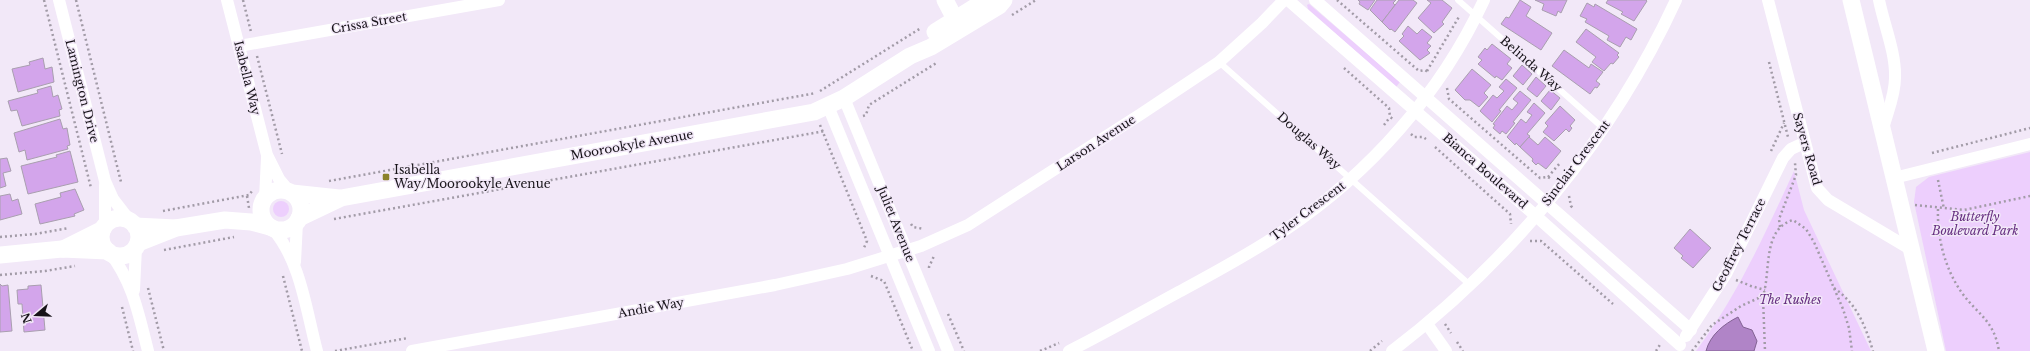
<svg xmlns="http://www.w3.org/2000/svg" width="2030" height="351" viewBox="0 0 2030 351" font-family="'Libre Baskerville',serif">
	<rect width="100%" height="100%" fill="#f2e8f8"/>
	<g fill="#edcffd">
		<path d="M 1309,4 L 1400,82 L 1396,87 L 1308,9 L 1307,5 Z"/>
		<path d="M 2030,152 L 2030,351 L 1946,351 L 1914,202 L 1916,187 L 1929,177 Z"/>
		<path d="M 1794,171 L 1804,210 L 1871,351 L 1696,351 C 1737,296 1765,234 1794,171 Z"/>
		<circle cx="281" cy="209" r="8"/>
	</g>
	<path fill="#b084c7" stroke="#826293" d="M 1738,317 L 1743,327 L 1752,330 L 1757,341 L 1754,351 L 1706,351 C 1710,335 1724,324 1738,317 Z"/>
	<g fill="#d3a5eb" stroke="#a99faf">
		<path d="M 1358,0 L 1375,0 L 1368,10 L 1359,4 L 1360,2 Z"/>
		<path d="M 1377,0 L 1396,0 L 1393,3 L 1395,5 L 1382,22 L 1370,10 Z"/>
		<path d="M 1399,0 L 1413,0 L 1417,3 L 1395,32 L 1391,29 L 1390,30 L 1382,22 Z"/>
		<path d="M 1427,0 L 1442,0 L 1452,8 L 1442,22 L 1444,24 L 1434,33 L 1418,18 L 1431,3 Z"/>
		<path d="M 1520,0 L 1531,7 L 1526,16 L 1552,33 L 1541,50 L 1501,24 L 1506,17 L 1509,18 Z"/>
		<path d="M 1535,0 L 1567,0 L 1561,13 L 1558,11 L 1556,16 L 1542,10 L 1544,4 Z"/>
		<path d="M 1608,0 L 1646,0 L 1647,1 L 1634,21 L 1621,14 L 1623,12 L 1606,3 Z"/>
		<path d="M 1587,3 L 1594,7 L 1595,4 L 1637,29 L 1631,40 L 1626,37 L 1620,47 L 1607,40 L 1609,36 L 1585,22 L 1587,19 L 1580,16 Z"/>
		<path d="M 1408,26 L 1417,34 L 1422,29 L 1432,37 L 1427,43 L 1431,46 L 1427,50 L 1430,53 L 1420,60 L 1399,41 L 1404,36 L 1402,34 Z"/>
		<path d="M 1586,29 L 1619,53 L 1617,55 L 1619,57 L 1613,64 L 1611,63 L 1604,71 L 1592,62 L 1596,57 L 1576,42 Z"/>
		<path d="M 1492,44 L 1511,59 L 1507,64 L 1512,68 L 1502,80 L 1496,76 L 1495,78 L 1478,64 L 1482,60 L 1478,57 L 1485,48 L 1487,50 Z"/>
		<path d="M 1564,50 L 1589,68 L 1591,64 L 1603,72 L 1596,81 L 1600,84 L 1597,88 L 1595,87 L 1590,94 L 1552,66 Z"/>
		<path d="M 43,58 L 45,69 L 52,67 L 54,82 L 18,92 L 12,69 L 30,65 L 29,62 Z"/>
		<path d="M 1522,65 L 1532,74 L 1523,85 L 1513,76 Z"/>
		<path d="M 1472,69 L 1491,85 L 1484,93 L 1488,97 L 1479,107 L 1470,100 L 1465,100 L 1455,90 Z"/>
		<path d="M 1536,77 L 1546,86 L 1537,97 L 1527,89 Z"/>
		<path d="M 1506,79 L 1517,88 L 1499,110 L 1501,111 L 1492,122 L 1480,111 L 1493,95 L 1497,98 L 1504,91 L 1499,87 Z"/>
		<path d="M 51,86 L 53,97 L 58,95 L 62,109 L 59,110 L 60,116 L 22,126 L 17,110 L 11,111 L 8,101 L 38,93 L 37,90 Z"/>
		<path d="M 1550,90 L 1560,98 L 1551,110 L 1541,101 Z"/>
		<path d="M 1520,91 L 1531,100 L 1513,122 L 1515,123 L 1506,134 L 1502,131 L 1500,134 L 1493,128 L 1495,125 L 1493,124 L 1507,106 L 1512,110 L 1518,103 L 1513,99 Z"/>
		<path d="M 1534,103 L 1545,113 L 1527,134 L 1530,136 L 1520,147 L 1516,143 L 1515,145 L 1507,137 L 1521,119 L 1526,123 L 1532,115 L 1527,112 Z"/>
		<path d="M 1560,106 L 1575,120 L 1570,126 L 1572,128 L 1569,132 L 1566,129 L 1554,141 L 1543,132 L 1548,126 L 1545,123 Z"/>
		<path d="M 60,119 L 63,129 L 67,128 L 70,145 L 67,146 L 68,149 L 27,160 L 25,150 L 19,152 L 14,133 Z"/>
		<path d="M 1529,137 L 1538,145 L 1545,137 L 1561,151 L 1546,169 L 1538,163 L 1536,165 L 1532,161 L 1533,159 L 1520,147 Z"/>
		<path d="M 70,151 L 78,182 L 28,194 L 21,166 L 57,157 L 56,155 Z"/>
		<path d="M 7,158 L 11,171 L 3,173 L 6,186 L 0,188 L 0,159 Z"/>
		<path d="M 75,189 L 84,210 L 74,214 L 75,216 L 40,224 L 35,204 L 61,197 L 60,193 Z"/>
		<path d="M 10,194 L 12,201 L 18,199 L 22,214 L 0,220 L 0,196 Z"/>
		<path d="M 1690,229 L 1711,248 L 1693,268 L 1681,258 L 1683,256 L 1674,248 Z"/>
		<path d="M 0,284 L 2,286 L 8,285 L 12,331 L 0,332 Z"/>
		<path d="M 41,285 L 45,330 L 24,332 L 22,304 L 18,304 L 17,290 L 28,289 L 28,286 Z"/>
	</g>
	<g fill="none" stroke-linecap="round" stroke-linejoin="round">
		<g stroke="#a29ba7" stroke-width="2.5" stroke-dasharray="2 3" stroke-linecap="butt">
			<path d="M 44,0 L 91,188"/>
			<path d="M 76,0 L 121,182"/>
			<path d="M 243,0 L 251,32"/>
			<path d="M 1337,0 L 1419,71 L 1425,70 L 1428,72"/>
			<path d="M 1012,15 L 1036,0"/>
			<path d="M 257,56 L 282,154"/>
			<path d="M 1769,62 L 1788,137"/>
			<path d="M 1344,68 L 1389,108 L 1390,117 L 1393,119"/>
			<path d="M 1427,71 L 1460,15"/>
			<path d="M 1447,88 L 1449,99 L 1540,178 L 1548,177 L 1551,179"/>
			<path d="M 820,91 L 921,28"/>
			<path d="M 863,116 L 866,115 L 869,105 L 938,62"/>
			<path d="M 820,125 L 867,241 L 863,250"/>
			<path d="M 1384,125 L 1390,117"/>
			<path d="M 1411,134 L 1414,137 L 1423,137 L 1426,139"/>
			<path d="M 1435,147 L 1510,214 L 1511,224"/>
			<path d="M 1771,151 L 1784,123"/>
			<path d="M 1932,153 L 2030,128"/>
			<path d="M 1548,177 L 1560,163"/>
			<path d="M 1938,180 L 1944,209"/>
			<path d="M 329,181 L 816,93"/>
			<path d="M 247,196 L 249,208"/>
			<path d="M 1569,196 L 1571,206 L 1573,208"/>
			<path d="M 1915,205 L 1964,210 L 2030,196"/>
			<path d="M 1938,209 C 1937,238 1945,269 1962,293 C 1978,315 1994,320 1999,351"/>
			<path d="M 163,211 L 249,195 L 252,191"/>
			<path d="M 334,219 L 825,131"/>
			<path d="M 911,224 L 913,227 L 924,229"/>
			<path d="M 1780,227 L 1779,219 L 1796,175 L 1795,163"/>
			<path d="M 0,237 L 35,234 L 69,228"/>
			<path d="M 1530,241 L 1541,241 L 1613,304"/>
			<path d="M 164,250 L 234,237"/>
			<path d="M 929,268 L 929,267 L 934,256"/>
			<path d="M 0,275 L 45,271 L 75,266"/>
			<path d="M 283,276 L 302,351"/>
			<path d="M 871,276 L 884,281 L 913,351"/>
			<path d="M 1736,280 L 1751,286 L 1765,290"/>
			<path d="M 148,288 L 164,351"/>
			<path d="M 1834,288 C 1857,304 1865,325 1873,351"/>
			<path d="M 1763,297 L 1765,351"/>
			<path d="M 122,307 L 133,351"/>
			<path d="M 948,314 L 964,351"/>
			<path d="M 1445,324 L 1451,333"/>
			<path d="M 1457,342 L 1463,351"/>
			<path d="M 335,351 L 408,338"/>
			<path d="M 1040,351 L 1059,343"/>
			<path d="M 1370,351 L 1382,341"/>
			<path d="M 1656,351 L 1661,343"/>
			<path d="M 1692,351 L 1712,325 L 1741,306 L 1763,296 C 1771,272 1762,229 1793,220 L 1806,229 L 1814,242 L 1843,309 L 1849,328 L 1852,351"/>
		</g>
		<g stroke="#fff" stroke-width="6">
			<path d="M 1458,0 L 1603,128"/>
			<path d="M 1219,62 L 1470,285"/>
		</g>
		<g stroke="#fff" stroke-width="12">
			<path d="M 59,0 L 105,181 L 113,199 L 130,221"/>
			<path d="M 227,0 L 267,155 L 279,179 L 289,191"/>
			<path d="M 1288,0 L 1536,216 L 1680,345"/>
			<path d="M 1315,0 L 1691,330"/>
			<path d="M 1768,0 L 1817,188 L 1828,200 L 1912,250"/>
			<path d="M 1879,0 C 1884,25 1896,53 1895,78 C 1895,96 1887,113 1883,129"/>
			<path d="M 239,46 L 499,0"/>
			<path d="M 844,98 L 948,351"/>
			<path d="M 828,106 L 929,351"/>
			<path d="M 1894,178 L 2030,144"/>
			<path d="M 265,198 L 267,158"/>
			<path d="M 105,226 L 105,185"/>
			<path d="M 273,229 C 301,262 306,310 317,351"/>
			<path d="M 110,253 C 133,282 139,316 148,351"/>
			<path d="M 295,262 L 297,222"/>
			<path d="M 134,290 L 136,247"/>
			<path d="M 1427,324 L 1446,351"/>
			<path d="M 1686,336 L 1726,274 L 1783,158 L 1791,149 L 1804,143"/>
			<path d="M 412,351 L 775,285 L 847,269 L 921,246 L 968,225 L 1141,114 L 1219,62 L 1262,23 L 1284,0"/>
			<path d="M 1069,351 C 1105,333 1140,313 1175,294 C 1212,274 1250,254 1285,230 C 1370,173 1441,93 1484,0"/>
			<path d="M 1392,351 C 1512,260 1613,137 1676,0"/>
		</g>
		<g stroke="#fff" stroke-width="17">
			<path d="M 945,0 L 955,19 L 964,23"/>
			<path d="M 1851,0 L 1936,351"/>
			<path d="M 935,32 L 986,0"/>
			<circle cx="281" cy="210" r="20"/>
			<path d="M 292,193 L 339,198"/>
			<path d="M 299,218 L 341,198 L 814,112 L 844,98 L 910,56 L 931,47 L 999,6 L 1004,0"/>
			<circle cx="120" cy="237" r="19"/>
			<path d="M 135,226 L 176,228"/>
			<path d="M 138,243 L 176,228 L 225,220 L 251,222 L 270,227"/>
			<path d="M 63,249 L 103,229"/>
			<path d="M 0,255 L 62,249 L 108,251"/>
		</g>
	</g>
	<rect fill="#8b822a" stroke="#f2e8f8" stroke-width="1.5" x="382" y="173" width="8" height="8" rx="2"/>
	<g text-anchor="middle" stroke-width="3" stroke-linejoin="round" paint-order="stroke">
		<g font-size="12" fill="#171319" stroke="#f2e8f8">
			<text transform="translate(369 23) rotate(-10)" y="4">Crissa Street</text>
			<text transform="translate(1531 64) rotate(41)" y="4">Belinda Way</text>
			<text transform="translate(247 78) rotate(76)" y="4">Isabella Way</text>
			<text transform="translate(82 91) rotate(76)" y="4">Lamington Drive</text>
			<text transform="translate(1309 141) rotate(41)" y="4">Douglas Way</text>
			<text transform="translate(1096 143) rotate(-33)" y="4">Larson Avenue</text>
			<text transform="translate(632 145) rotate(-10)" y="4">Moorookyle Avenue</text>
			<text transform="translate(1807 149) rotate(74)" y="4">Sayers Road</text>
			<text transform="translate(1576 163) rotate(-53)" y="4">Sinclair Crescent</text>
			<text transform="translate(1485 171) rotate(41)" y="4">Bianca Boulevard</text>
			<text transform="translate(1308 211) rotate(-37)" y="4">Tyler Crescent</text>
			<text transform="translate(896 224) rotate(68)" y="4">Juliet Avenue</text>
			<text transform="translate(1739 245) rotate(-63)" y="4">Geoffrey Terrace</text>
			<text transform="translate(651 308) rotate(-10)" y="4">Andie Way</text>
		</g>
		<g font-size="12" fill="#171319" stroke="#f2e8f8" text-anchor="start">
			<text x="394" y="174">Isabella<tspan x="394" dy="14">Way/Moorookyle Avenue</tspan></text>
		</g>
		<g font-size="12" font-style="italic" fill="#662f80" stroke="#f2e8f8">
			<text x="1975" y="221">Butterfly<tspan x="1975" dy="14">Boulevard Park</tspan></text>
			<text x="1790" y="304">The Rushes</text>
		</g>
	</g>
	<g transform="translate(36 315) rotate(251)" stroke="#f2e8f8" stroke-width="3" paint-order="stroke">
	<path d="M0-3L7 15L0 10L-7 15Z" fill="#171319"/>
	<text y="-6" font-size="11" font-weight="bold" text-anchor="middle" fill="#171319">N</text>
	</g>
</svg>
